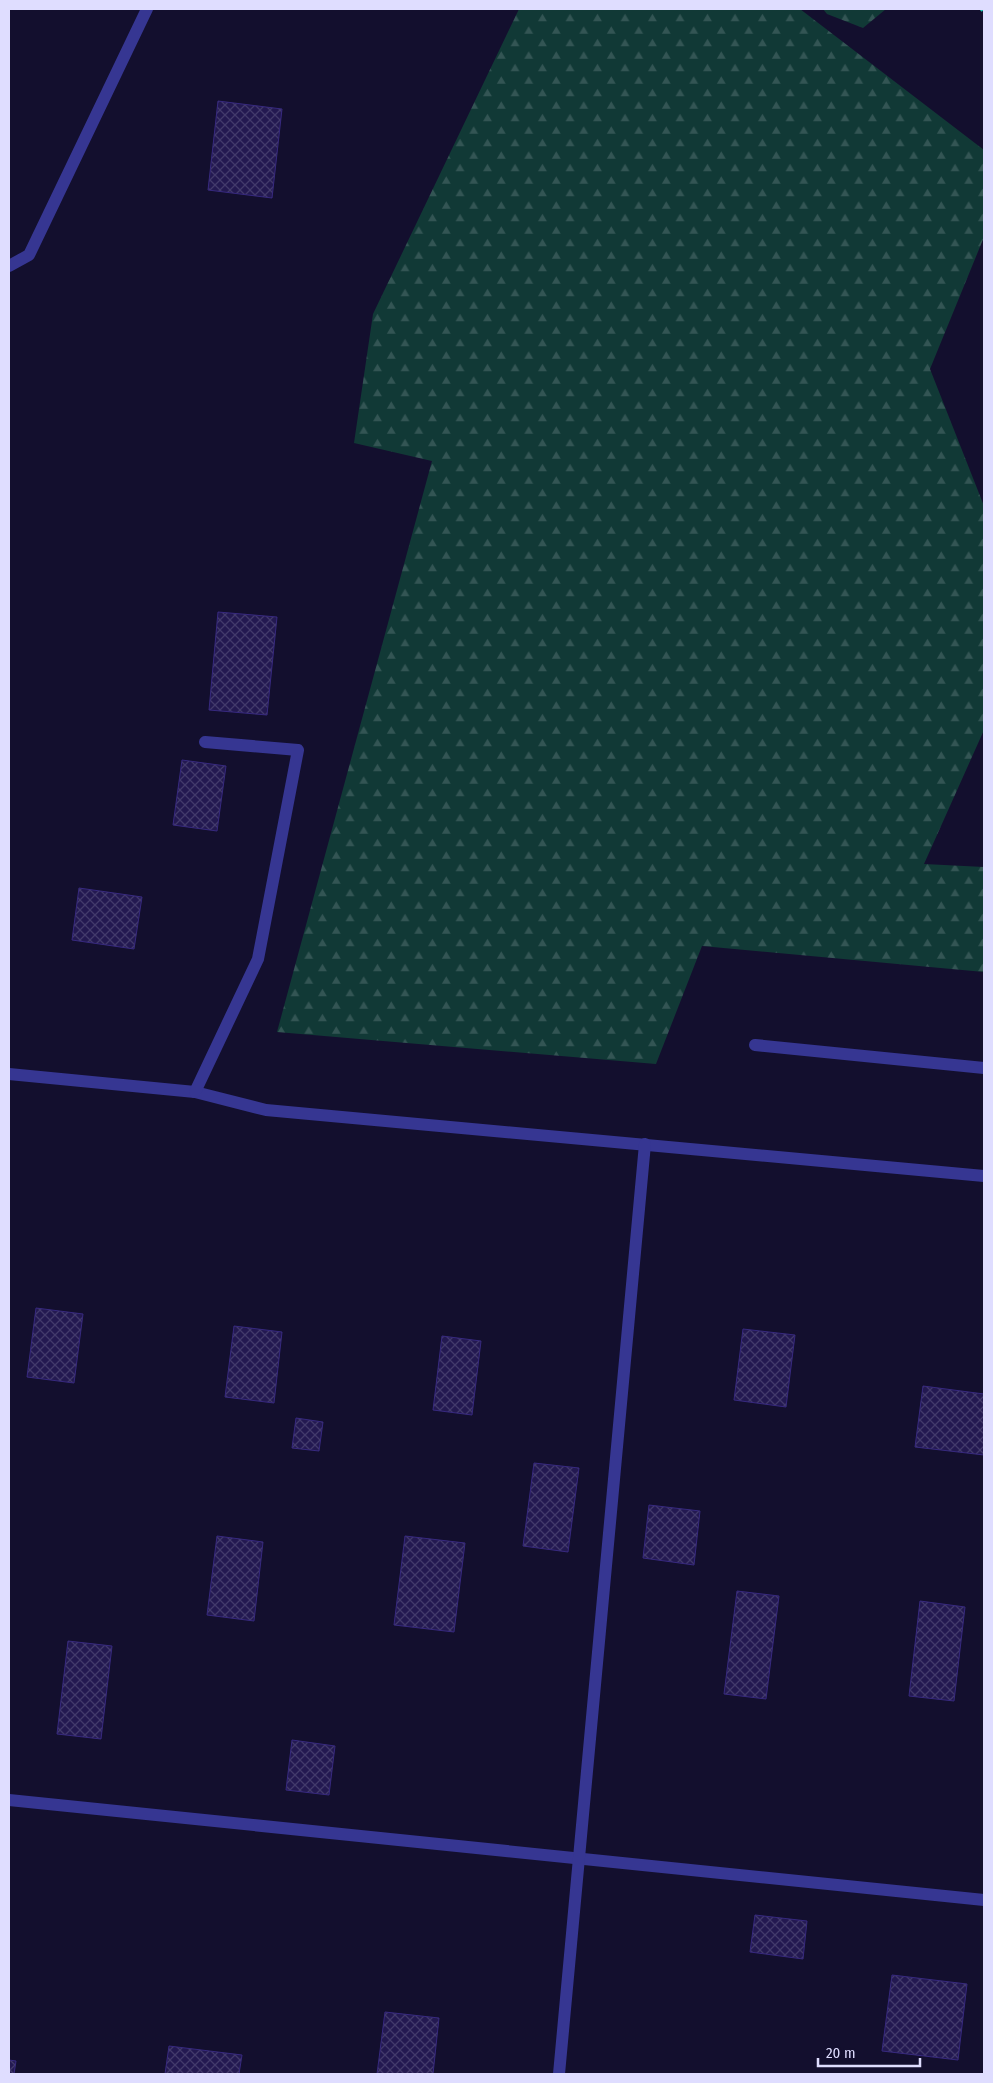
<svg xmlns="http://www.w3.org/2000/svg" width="993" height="2083" viewBox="0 0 993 2083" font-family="'Fira Sans Condensed',sans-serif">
	<defs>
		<pattern id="forest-firs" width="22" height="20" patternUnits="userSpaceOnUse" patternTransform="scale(1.25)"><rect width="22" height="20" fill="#113936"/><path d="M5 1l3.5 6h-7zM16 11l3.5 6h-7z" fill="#335554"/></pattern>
		<pattern id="building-cross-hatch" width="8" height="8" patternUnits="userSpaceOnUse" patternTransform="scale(1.25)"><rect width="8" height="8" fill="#231951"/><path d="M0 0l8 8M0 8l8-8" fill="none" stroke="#423a6b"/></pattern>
	</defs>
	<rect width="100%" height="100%" fill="#130f2e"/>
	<g fill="url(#forest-firs)">
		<path d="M 519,9 L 800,9 L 984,150 L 984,237 L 930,369 L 984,506 L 984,730 L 924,864 L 984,867 L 984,972 L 702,946 L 656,1064 L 277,1032 L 432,461 L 354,443 L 373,314 Z"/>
		<path d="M 823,9 L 886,9 L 863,28 L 827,14 Z"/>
	</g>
	<g fill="url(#building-cross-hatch)" stroke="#37297f">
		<path d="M 218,101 L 282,109 L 272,198 L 208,190 Z"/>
		<path d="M 218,612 L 277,617 L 267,715 L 209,710 Z"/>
		<path d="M 182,760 L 226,766 L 217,831 L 173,825 Z"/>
		<path d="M 79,888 L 142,897 L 134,949 L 72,940 Z"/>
		<path d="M 36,1308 L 83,1314 L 74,1383 L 27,1377 Z"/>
		<path d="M 234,1326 L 282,1332 L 274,1403 L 225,1397 Z"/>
		<path d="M 743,1329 L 795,1335 L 786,1407 L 734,1400 Z"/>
		<path d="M 442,1336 L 481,1341 L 472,1415 L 433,1410 Z"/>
		<path d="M 923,1386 L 984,1394 L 984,1455 L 915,1447 Z"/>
		<path d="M 296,1418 L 323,1422 L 319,1451 L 292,1448 Z"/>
		<path d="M 534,1463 L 579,1468 L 568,1552 L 523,1546 Z"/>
		<path d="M 649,1505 L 700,1511 L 694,1565 L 643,1558 Z"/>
		<path d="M 217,1536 L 263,1542 L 254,1621 L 207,1615 Z"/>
		<path d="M 405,1536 L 465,1543 L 454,1632 L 394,1625 Z"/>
		<path d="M 737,1591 L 779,1596 L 766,1699 L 724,1694 Z"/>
		<path d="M 920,1601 L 965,1607 L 954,1701 L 909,1696 Z"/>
		<path d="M 68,1641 L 112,1646 L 101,1739 L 57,1734 Z"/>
		<path d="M 292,1740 L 335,1746 L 329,1795 L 286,1790 Z"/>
		<path d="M 755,1915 L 807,1921 L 803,1959 L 750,1952 Z"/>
		<path d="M 892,1975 L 967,1984 L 958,2060 L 882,2051 Z"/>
		<path d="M 385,2012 L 439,2018 L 433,2074 L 377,2074 Z"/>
		<path d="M 169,2046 L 242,2055 L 239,2074 L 165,2074 Z"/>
		<path d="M 9,2060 L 16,2061 L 14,2074 L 9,2074 Z"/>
	</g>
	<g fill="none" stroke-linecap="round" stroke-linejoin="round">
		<path stroke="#25cbbb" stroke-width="3" stroke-dasharray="2.5 4" stroke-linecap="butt" d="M 981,9 L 984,12"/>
		<g stroke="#363692" stroke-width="12">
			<path d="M 9,266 L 29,255 L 147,9"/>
			<path d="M 755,1045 L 984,1068"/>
			<path d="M 9,1074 L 195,1092 L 266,1110 L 984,1176"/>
			<path d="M 195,1092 L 258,959 L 298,750 L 205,742"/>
			<path d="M 9,1800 L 984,1900"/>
			<path d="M 559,2074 L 645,1144"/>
		</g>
	</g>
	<rect width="993" height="2083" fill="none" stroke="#dfddff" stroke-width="20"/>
	<path d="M818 2058v8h102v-8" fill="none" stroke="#dfddff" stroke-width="2.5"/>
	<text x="826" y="2058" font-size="15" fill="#dfddff" stroke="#130f2e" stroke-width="4" paint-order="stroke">20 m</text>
</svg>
